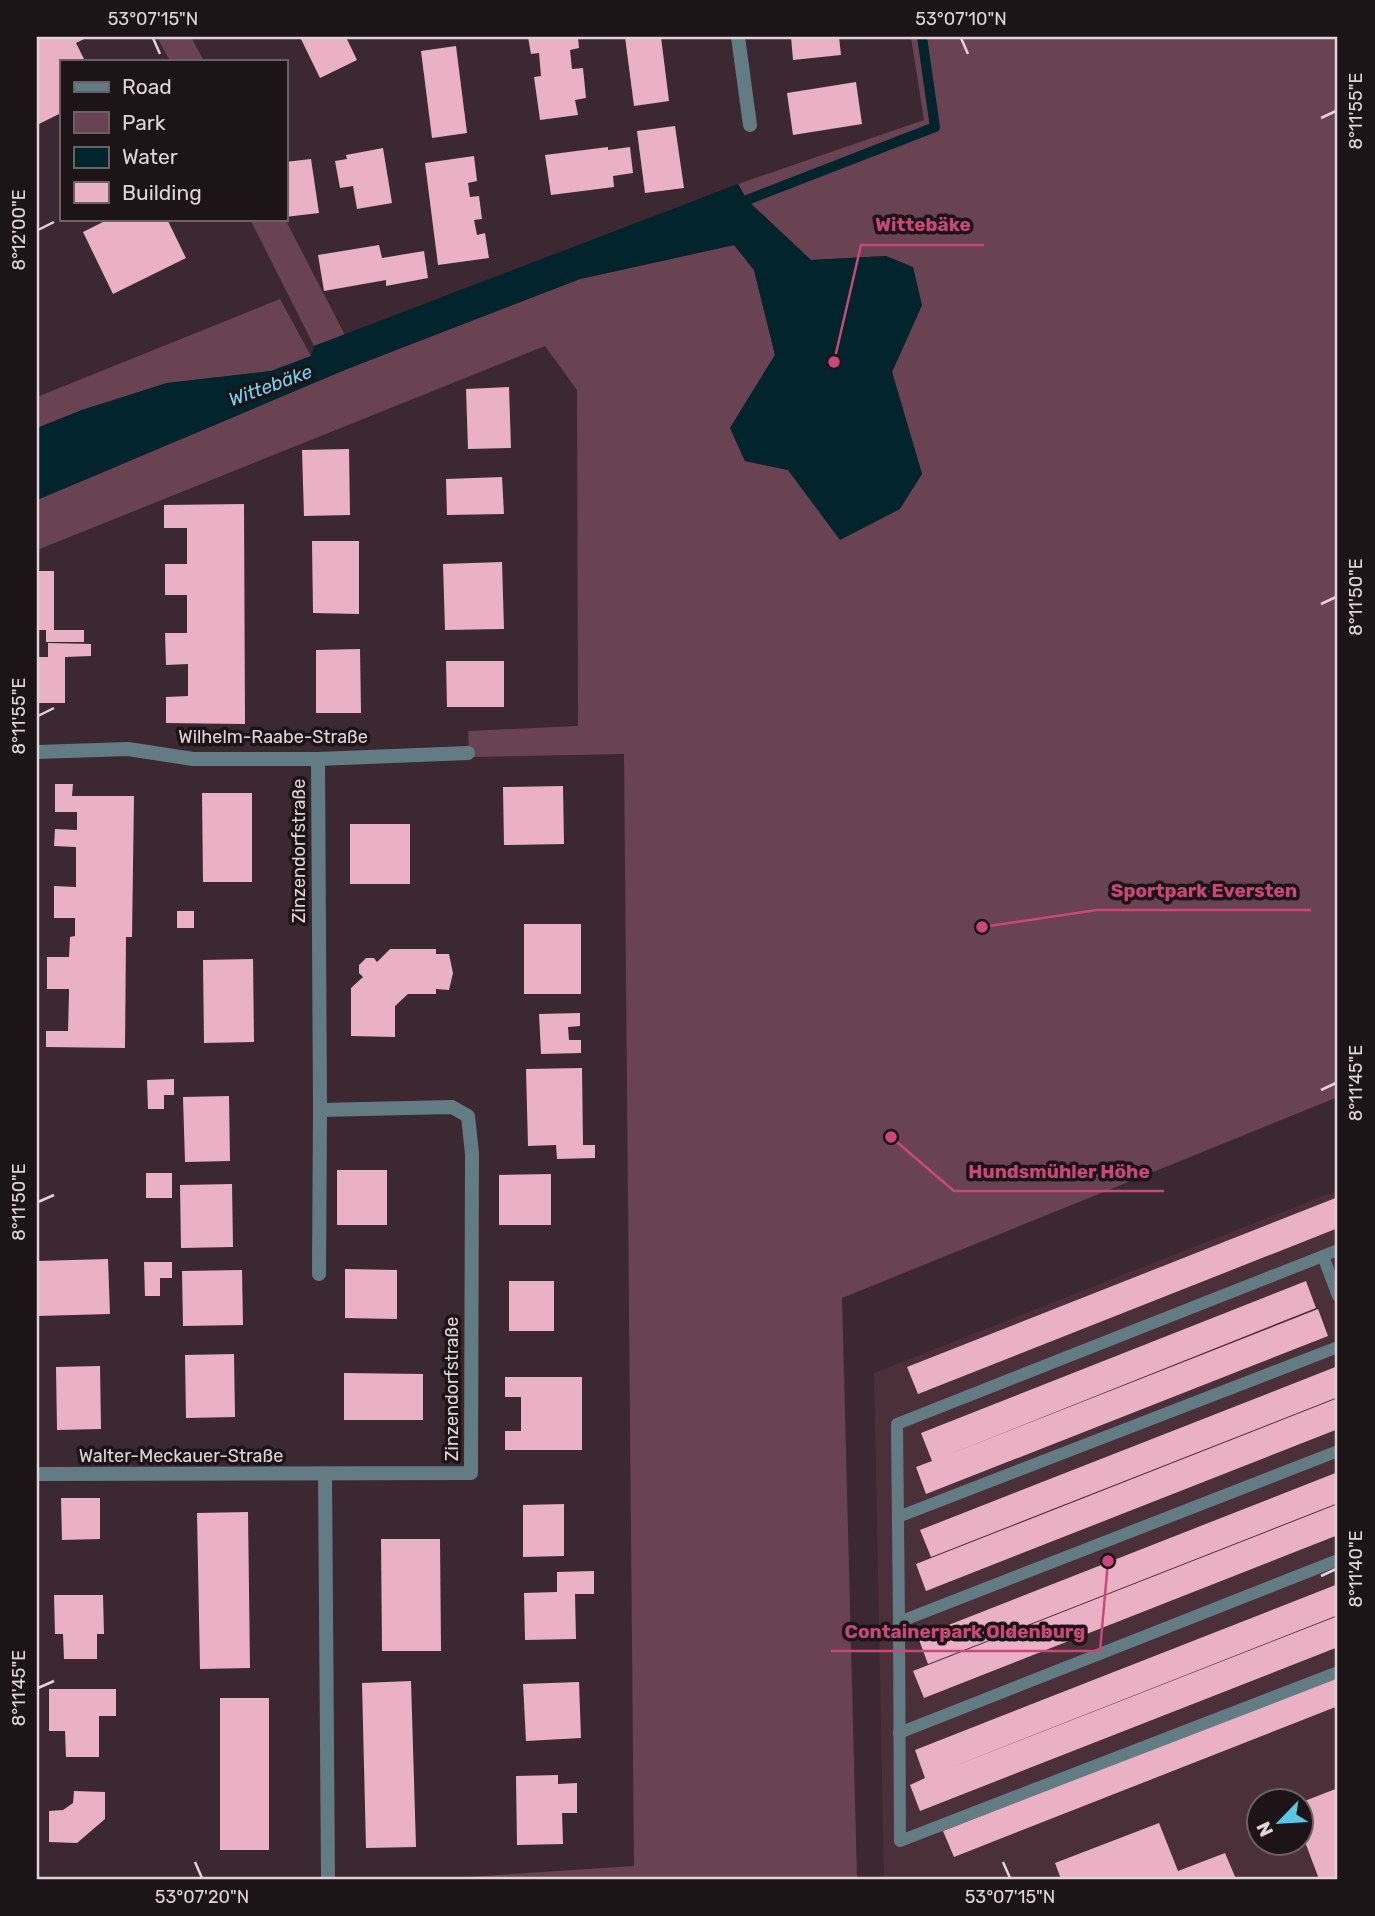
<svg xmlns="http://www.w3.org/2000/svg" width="1375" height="1916" viewBox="0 0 1375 1916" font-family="Rubik,sans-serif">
	<rect width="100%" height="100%" fill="#3c2830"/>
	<path fill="#4b303a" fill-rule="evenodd" d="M 1338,1190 L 1338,1879 L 884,1879 L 874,1373 ZM 1260,1800 L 1302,1800 L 1302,1842 L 1260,1842 Z"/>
	<g fill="#694351">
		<path d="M 157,37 L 191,37 L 204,61 L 170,61 Z"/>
		<path d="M 911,37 L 1338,37 L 1338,1097 L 842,1298 L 857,1879 L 436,1879 L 634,1866 L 624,754 L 469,757 L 468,731 L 578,726 L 577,390 L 545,346 L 37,550 L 37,500 L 347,369 L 580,279 L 734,245 L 754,270 L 775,355 L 730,428 L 745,461 L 788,470 L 840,539 L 922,474 L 892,372 L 922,305 L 886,256 L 811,260 L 747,200 L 738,184 L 924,120 Z"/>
		<path d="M 250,219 L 285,219 L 345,335 L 314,346 Z"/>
		<path d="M 280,299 L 311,356 L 271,371 L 167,383 L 82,410 L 37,428 L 37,397 Z"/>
	</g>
	<path fill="#01242d" d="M 738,184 L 747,200 L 811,260 L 886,256 L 913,267 L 922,305 L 892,372 L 922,474 L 900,509 L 840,540 L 788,470 L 745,461 L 730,428 L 775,355 L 754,270 L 734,245 L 580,279 L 347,369 L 37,500 L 37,428 L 82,410 L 167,383 L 271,371 L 311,356 L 314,346 Z"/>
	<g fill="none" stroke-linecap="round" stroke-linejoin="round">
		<path stroke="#01242d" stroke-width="10" d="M 747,200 L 935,127 L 922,37"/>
	</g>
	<g fill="#eab1c5">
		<path d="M 37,37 L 88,37 L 76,43 L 85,61 L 61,61 L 61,113 L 37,125 Z"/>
		<path d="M 300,37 L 346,37 L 357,60 L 320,78 Z"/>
		<path d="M 528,37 L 578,37 L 579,48 L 570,50 L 572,69 L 583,68 L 586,98 L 575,100 L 578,115 L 540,120 L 534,77 L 541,76 L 539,53 L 531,54 Z"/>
		<path d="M 625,37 L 661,37 L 669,101 L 634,106 Z"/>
		<path d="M 791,37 L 839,37 L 841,55 L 793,60 Z"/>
		<path d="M 456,46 L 467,133 L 432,138 L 421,51 Z"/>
		<path d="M 856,82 L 862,124 L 793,135 L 787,93 Z"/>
		<path d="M 675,126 L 684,188 L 645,193 L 637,131 Z"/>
		<path d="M 608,147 L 608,150 L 630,147 L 633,173 L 613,176 L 614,187 L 551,195 L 545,155 Z"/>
		<path d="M 383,148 L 392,203 L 357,209 L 353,186 L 340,188 L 335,161 L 347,159 L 346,155 Z"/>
		<path d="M 474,156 L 477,181 L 468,183 L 470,197 L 479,196 L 482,219 L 474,220 L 477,235 L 485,233 L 489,258 L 438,265 L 425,163 Z"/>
		<path d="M 311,159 L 319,213 L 285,217 L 285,162 Z"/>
		<path d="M 109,219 L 167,219 L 186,258 L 113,294 L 83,232 Z"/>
		<path d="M 379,245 L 382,258 L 424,251 L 428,278 L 386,286 L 386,280 L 324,291 L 318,255 Z"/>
		<path d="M 509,387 L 511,448 L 468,449 L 466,389 Z"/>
		<path d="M 349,449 L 350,515 L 304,516 L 302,450 Z"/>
		<path d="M 502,477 L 504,514 L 447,515 L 446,479 Z"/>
		<path d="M 244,504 L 245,724 L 166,723 L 166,697 L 188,696 L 188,664 L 166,665 L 165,633 L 187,633 L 187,595 L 165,595 L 165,564 L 187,564 L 187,528 L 164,528 L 164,505 Z"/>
		<path d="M 312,541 L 359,541 L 359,614 L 313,613 Z"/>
		<path d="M 502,562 L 504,629 L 445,630 L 443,564 Z"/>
		<path d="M 37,571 L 54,571 L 54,630 L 84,630 L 84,642 L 46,642 L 46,630 L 37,630 Z"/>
		<path d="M 48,643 L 91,644 L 91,656 L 65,657 L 65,703 L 37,703 L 37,657 L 48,657 Z"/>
		<path d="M 360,649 L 361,713 L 316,713 L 316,650 Z"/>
		<path d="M 446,661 L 504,661 L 504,707 L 447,707 Z"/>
		<path d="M 55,784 L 73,784 L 72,796 L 134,796 L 132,937 L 126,937 L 125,1048 L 46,1047 L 46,1031 L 68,1031 L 69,994 L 69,989 L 47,989 L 47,957 L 69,957 L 70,937 L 75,936 L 75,918 L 54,918 L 54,886 L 76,887 L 76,847 L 54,846 L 55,829 L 77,830 L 77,812 L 55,812 Z"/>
		<path d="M 563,786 L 564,844 L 504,845 L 503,787 Z"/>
		<path d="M 202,793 L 252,793 L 252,882 L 203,882 Z"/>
		<rect x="350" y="824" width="60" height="60"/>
		<rect x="177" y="911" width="17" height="17"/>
		<rect x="524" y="924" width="57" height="70"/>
		<path d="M 390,949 L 436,949 L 436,954 L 449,954 L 453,973 L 449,990 L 436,989 L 436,994 L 408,994 L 395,1006 L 395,1037 L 351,1036 L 351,988 L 363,977 L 359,973 L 359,965 L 366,958 L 374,958 L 377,962 Z"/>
		<path d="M 253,959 L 254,1042 L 204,1043 L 203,960 Z"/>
		<path d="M 580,1013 L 580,1026 L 568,1027 L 569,1040 L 581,1040 L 581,1053 L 541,1054 L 539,1014 Z"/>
		<path d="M 582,1068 L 583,1145 L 595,1145 L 595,1158 L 557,1159 L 556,1145 L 528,1146 L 526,1069 Z"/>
		<path d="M 174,1079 L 174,1095 L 164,1095 L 164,1109 L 148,1109 L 147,1080 Z"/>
		<path d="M 229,1096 L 230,1161 L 185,1162 L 183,1097 Z"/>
		<rect x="337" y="1170" width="50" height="55"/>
		<rect x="146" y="1173" width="26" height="25"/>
		<path d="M 551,1174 L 551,1225 L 499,1225 L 499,1175 Z"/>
		<path d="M 232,1184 L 233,1247 L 181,1248 L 180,1185 Z"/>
		<path d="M 1338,1197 L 1338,1228 L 918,1394 L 907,1367 Z"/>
		<path d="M 108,1259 L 110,1314 L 37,1316 L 37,1261 Z"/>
		<path d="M 144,1262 L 172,1262 L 172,1278 L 160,1278 L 160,1296 L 145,1296 Z"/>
		<path d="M 345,1269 L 397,1270 L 397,1319 L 345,1318 Z"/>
		<path d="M 242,1270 L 243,1325 L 183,1326 L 182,1271 Z"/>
		<rect x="509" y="1281" width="45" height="50"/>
		<path d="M 1306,1281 L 1316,1308 L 945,1456 L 1318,1309 L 1328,1336 L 926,1494 L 916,1467 L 932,1461 L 921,1433 Z"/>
		<path d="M 234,1354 L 235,1417 L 186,1418 L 185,1355 Z"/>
		<path d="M 100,1366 L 101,1429 L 57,1430 L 56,1367 Z"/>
		<path d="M 1338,1366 L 1338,1397 L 931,1557 L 920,1530 Z"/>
		<path d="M 344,1373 L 423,1374 L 423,1420 L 344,1420 Z"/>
		<path d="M 505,1377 L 582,1377 L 582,1450 L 505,1450 L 505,1431 L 521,1431 L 521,1397 L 505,1397 Z"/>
		<path d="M 1338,1398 L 1338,1429 L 926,1591 L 916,1564 Z"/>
		<path d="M 1338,1472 L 1338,1503 L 928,1664 L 918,1637 Z"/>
		<path d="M 61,1498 L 100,1498 L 100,1539 L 62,1540 Z"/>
		<path d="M 564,1504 L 564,1556 L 523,1557 L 523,1505 Z"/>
		<path d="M 1338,1504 L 1338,1535 L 924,1698 L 913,1671 Z"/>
		<path d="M 248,1512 L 250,1668 L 200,1669 L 197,1513 Z"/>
		<path d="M 381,1539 L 440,1539 L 441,1651 L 382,1651 Z"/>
		<path d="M 594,1571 L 594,1594 L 575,1594 L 576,1639 L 525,1640 L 524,1593 L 557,1592 L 557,1572 Z"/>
		<path d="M 1338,1584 L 1338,1615 L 947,1769 L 1338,1616 L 1338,1647 L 920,1811 L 910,1785 L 925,1778 L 915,1750 Z"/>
		<path d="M 54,1595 L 103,1595 L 104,1634 L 97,1634 L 97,1659 L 64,1659 L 63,1634 L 55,1634 Z"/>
		<path d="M 1338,1675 L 1338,1706 L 954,1857 L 943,1831 Z"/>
		<path d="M 411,1681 L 416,1847 L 366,1848 L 362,1683 Z"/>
		<path d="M 579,1682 L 581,1738 L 526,1741 L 523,1684 Z"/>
		<path d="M 49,1689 L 116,1689 L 116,1716 L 99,1716 L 99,1757 L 66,1757 L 65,1731 L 49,1731 Z"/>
		<rect x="220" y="1698" width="49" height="152"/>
		<path d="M 558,1775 L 558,1784 L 577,1783 L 577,1813 L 562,1813 L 563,1844 L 517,1845 L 516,1776 Z"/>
		<path d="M 1338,1788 L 1338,1879 L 1319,1879 L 1302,1834 L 1302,1802 Z"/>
		<path d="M 74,1791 L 105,1792 L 105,1819 L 77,1843 L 49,1842 L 49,1811 L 63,1810 L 73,1803 Z"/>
		<path d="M 1159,1823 L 1178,1871 L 1225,1853 L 1236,1879 L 1061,1879 L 1055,1863 Z"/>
	</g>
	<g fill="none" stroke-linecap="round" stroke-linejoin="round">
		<g stroke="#637c84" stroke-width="12">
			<path d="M 1323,1256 L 1338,1296"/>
			<path d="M 1338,1451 L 899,1622 L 900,1841 L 1338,1672"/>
			<path d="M 898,1517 L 1338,1347"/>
			<path d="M 899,1622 L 897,1424 L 1338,1250"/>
			<path d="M 899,1733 L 1338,1560"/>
		</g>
		<g stroke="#637c84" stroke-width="14">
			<path d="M 738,37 L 750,125"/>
			<path d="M 37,752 L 128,749 L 193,759 L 318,759 L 468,753"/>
			<path d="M 318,759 L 320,1110"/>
			<path d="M 37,1474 L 471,1473 L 472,1154 L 468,1116 L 452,1107 L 320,1110 L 319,1274"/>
			<path d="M 325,1475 L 328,1879"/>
		</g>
	</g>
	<path fill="none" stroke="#e1d4d8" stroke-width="2.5" d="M 153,38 L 160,54M 961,38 L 968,54M 1321,118 L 1336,111M 38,230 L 54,222M 1321,604 L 1336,597M 38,716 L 54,708M 1321,1090 L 1336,1083M 38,1202 L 54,1195M 1321,1576 L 1336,1569M 38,1688 L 54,1681M 195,1862 L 202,1878M 1003,1862 L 1010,1878"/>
	<g text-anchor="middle" stroke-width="7" stroke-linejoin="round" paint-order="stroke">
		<g font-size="18" fill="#e1d4d8" stroke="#1d1417">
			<text x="273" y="743">Wilhelm-Raabe-Straße</text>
			<text transform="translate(299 851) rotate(-90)" y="6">Zinzendorfstraße</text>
			<text transform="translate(452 1389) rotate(-90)" y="6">Zinzendorfstraße</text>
			<text x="181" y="1462">Walter-Meckauer-Straße</text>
		</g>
		<g font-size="19" font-style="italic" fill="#71d4f0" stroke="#1d1417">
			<text transform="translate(270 385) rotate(-20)" y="7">Wittebäke</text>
		</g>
	</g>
	<path fill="none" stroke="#ca477a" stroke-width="2.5" d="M834 362L861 245H984M982 927L1097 910H1311M891 1137L954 1191H1164M1108 1561L1100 1651H831"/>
	<g fill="#ca477a" stroke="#1d1417" stroke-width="2.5">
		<circle cx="834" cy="362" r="7"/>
		<circle cx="982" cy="927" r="7"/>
		<circle cx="891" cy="1137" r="7"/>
		<circle cx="1108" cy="1561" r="7"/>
	</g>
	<g font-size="19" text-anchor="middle" font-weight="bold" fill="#ca477a" stroke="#1d1417" stroke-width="7" stroke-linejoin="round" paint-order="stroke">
		<text x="923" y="231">Wittebäke</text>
		<text x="1204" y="897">Sportpark Eversten</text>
		<text x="1059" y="1178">Hundsmühler Höhe</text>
		<text x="965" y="1638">Containerpark Oldenburg</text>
	</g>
	<rect width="1375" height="1916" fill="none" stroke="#1d1417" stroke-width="77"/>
	<rect x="60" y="60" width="228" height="161" fill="#1d1417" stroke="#6b6164" stroke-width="2"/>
	<rect x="74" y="82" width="35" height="10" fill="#637c84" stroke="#6b6164" stroke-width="2"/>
	<text x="122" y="94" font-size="21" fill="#e1d4d8">Road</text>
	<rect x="74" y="112" width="35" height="21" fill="#694351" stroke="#6b6164" stroke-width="2"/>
	<text x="122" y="130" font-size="21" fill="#e1d4d8">Park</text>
	<rect x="74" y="147" width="35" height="21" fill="#01242d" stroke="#6b6164" stroke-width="2"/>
	<text x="122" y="164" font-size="21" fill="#e1d4d8">Water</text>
	<rect x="74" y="182" width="35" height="21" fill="#eab1c5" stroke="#6b6164" stroke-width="2"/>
	<text x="122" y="200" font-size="21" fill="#e1d4d8">Building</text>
	<g transform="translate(1280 1822) rotate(245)"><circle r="33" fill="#1d1417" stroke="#6b6164" stroke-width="2"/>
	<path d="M0-5L12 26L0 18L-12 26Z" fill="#5ac8e5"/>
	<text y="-10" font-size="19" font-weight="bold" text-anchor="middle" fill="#e1d4d8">N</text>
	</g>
	<rect x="38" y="38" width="1298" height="1840" fill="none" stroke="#e1d4d8" stroke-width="2.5"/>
	<g font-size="18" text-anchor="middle" fill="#e1d4d8">
		<text x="153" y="25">53°07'15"N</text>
		<text x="961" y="25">53°07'10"N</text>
		<text transform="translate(1356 111) rotate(-90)" y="6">8°11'55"E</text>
		<text transform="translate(19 230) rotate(-90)" y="6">8°12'00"E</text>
		<text transform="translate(1356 597) rotate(-90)" y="6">8°11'50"E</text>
		<text transform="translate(19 716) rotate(-90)" y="6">8°11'55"E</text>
		<text transform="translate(1356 1083) rotate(-90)" y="6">8°11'45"E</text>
		<text transform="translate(19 1202) rotate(-90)" y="6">8°11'50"E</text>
		<text transform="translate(1356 1569) rotate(-90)" y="6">8°11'40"E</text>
		<text transform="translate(19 1688) rotate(-90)" y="6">8°11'45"E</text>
		<text x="202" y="1903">53°07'20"N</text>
		<text x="1010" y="1903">53°07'15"N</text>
	</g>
</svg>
